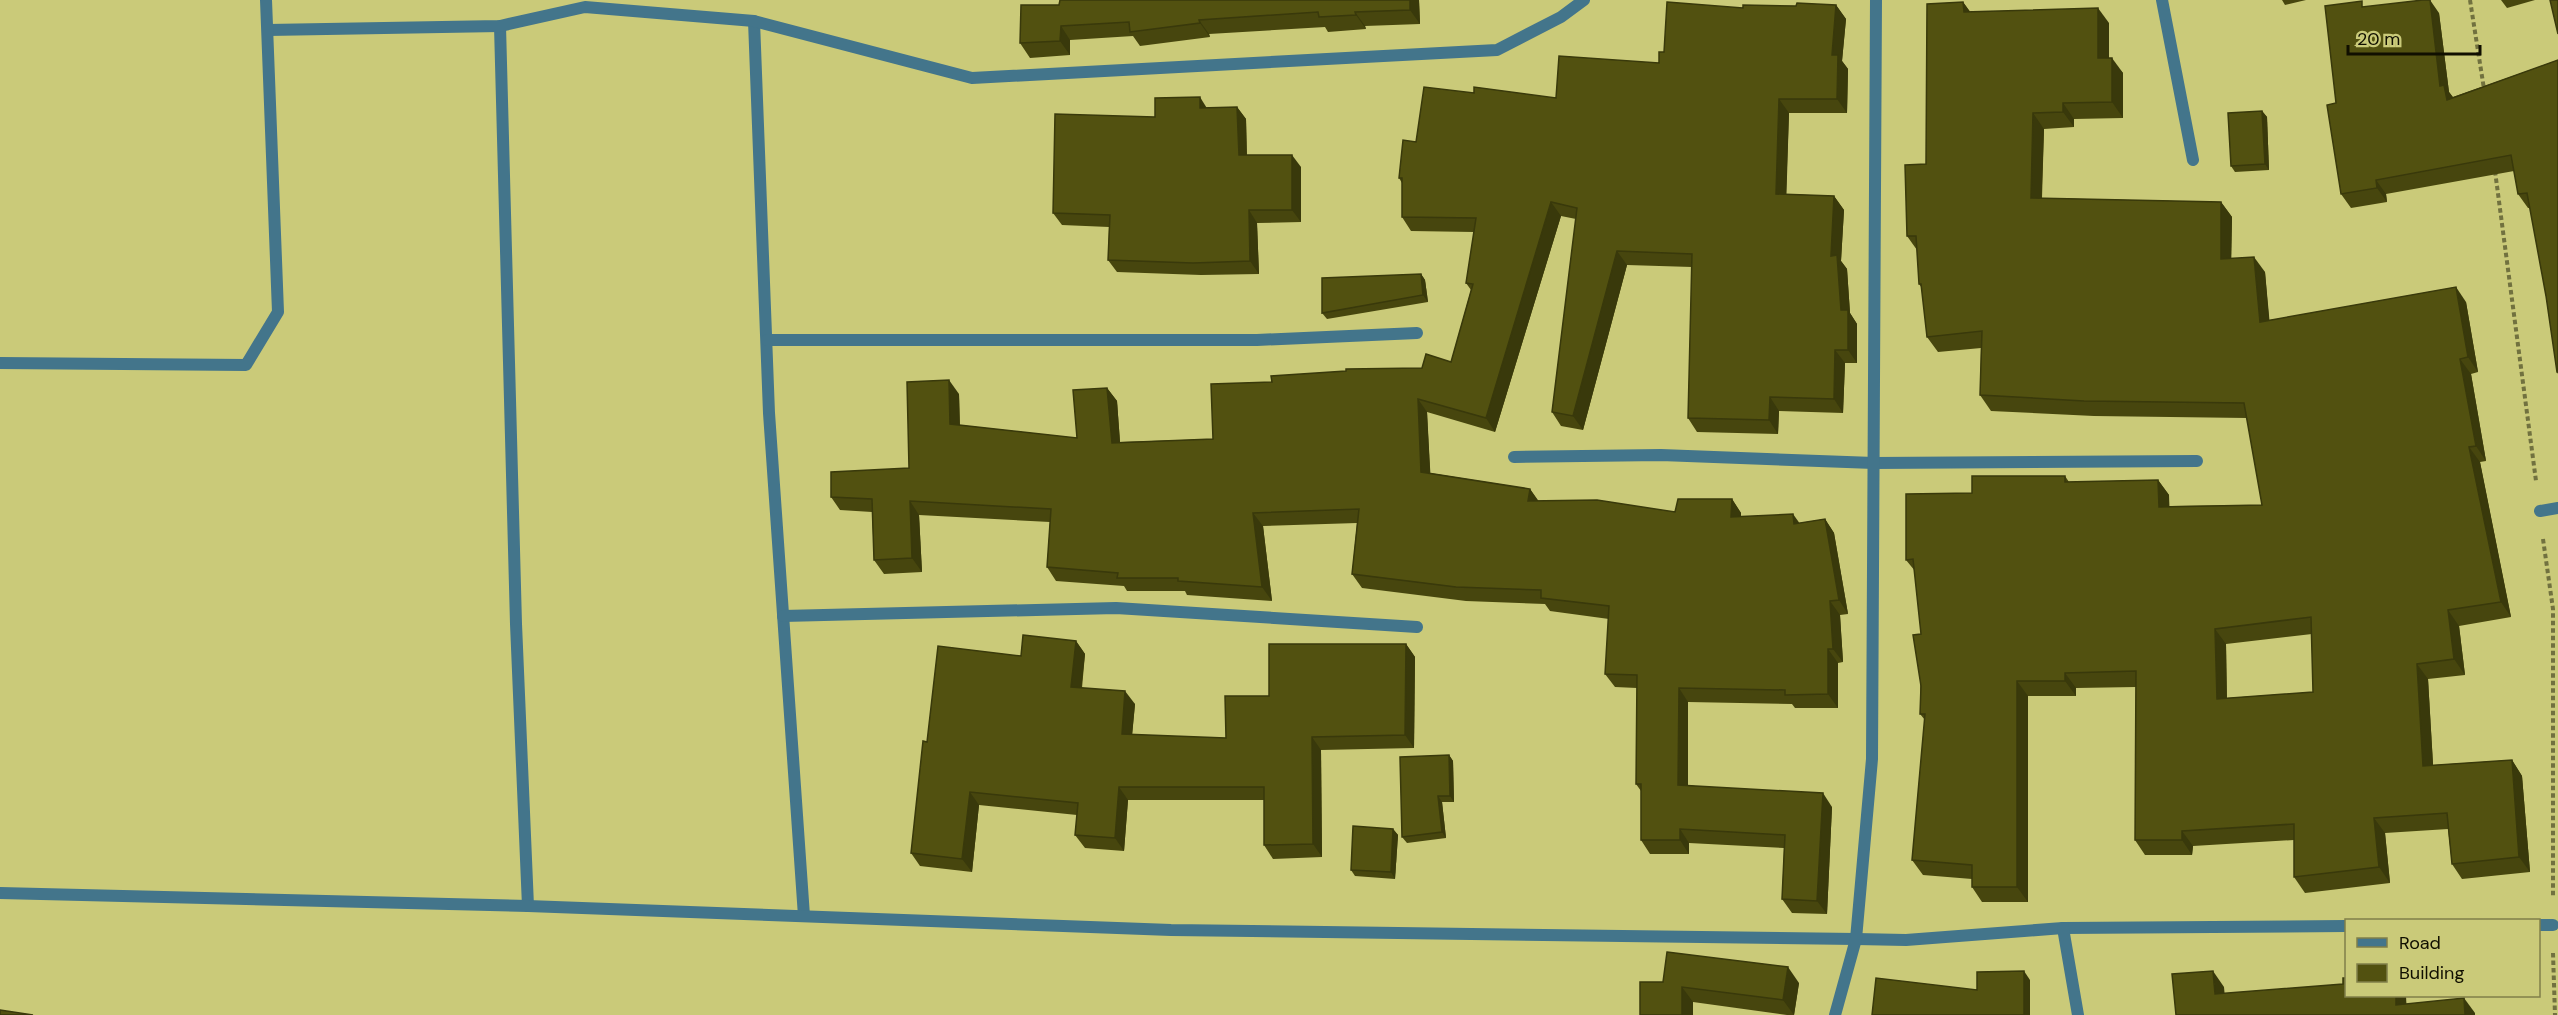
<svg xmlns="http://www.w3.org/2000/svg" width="2558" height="1015" viewBox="0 0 2558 1015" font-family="'DM Sans',sans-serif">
	<rect width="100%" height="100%" fill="#caca79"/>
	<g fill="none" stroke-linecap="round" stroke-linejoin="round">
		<g stroke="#71713f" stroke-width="4" stroke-dasharray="4.5 3" stroke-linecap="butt">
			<path d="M 2470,0 L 2484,89"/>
			<path d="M 2495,171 L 2536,481"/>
			<path d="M 2543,539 L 2553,609 L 2553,897"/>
			<path d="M 2553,953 L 2555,1015"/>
		</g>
		<g stroke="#43758b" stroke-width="12">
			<path d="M 2162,0 L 2193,160"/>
			<path d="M 754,21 L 769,413 L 804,916"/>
			<path d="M 500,26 L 516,624 L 528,906"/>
			<path d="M 268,30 L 500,26 L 585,7 L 754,21 L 972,78 L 1497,50 L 1561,17 L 1584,0"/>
			<path d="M 767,340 L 1257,340 L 1417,333"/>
			<path d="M 0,363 L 246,365 L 278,312 L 266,0"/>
			<path d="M 1514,457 L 1661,455 L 1874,463 L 2197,461"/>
			<path d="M 2540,511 L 2558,508"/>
			<path d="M 783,616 L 1116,608 L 1417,627"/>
			<path d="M 0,893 L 528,906 L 1171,930 L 1856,939 L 1906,940 L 2063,928 L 2346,926"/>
			<path d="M 2538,925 L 2553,925"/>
			<path d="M 2063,928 L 2078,1015"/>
			<path d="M 1835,1015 L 1856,939 L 1872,759 L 1876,0"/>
		</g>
	</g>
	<g fill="#47460e" fill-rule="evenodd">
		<path d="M 1419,0 L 1420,24 L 1365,26 L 1366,29 L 1328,32 L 1325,27 L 1209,34 L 1210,37 L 1140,46 L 1133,36 L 1070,40 L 1070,55 L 1030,58 L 1020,43 L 1059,5 Z"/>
		<path d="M 2282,0 L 2306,0 L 2285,5 Z"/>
		<path d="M 2501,0 L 2535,0 L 2507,8 Z"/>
		<path d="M 1963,2 L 1970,12 L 2109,23 L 2109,58 L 2123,73 L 2123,118 L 2074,119 L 2074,127 L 2044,129 L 2042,198 L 2221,202 L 2232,217 L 2231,259 L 2265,272 L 2269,320 L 2466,302 L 2478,372 L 2471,374 L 2486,461 L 2480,462 L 2511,617 L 2459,626 L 2465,675 L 2428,679 L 2433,765 L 2512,760 L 2522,776 L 2530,872 L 2462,879 L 2452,864 L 2448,829 L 2385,833 L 2390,883 L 2305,893 L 2294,877 L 2294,840 L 2193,846 L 2192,855 L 2145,855 L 2135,840 L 2136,687 L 2076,688 L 2076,696 L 2028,696 L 2028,902 L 1982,902 L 1972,887 L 1972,879 L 1923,875 L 1912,860 L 1925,720 L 1920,714 L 1921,634 L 1915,571 L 1906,560 L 1972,493 L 2065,476 L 2069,482 L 2158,480 L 2169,495 L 2169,506 L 2262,505 L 2247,418 L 2094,416 L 1991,411 L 1980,395 L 1981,348 L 1938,352 L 1927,337 L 1922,288 L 1919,284 L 1917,250 L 1907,236 L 1926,164 ZM 2312,634 L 2313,692 L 2227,698 L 2226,644 Z"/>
		<path d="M 1836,5 L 1846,19 L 1842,61 L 1848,69 L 1847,113 L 1789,113 L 1786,194 L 1834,196 L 1844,210 L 1841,261 L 1847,269 L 1850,313 L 1857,324 L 1857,363 L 1845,363 L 1843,413 L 1779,411 L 1778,434 L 1697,432 L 1688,418 L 1692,267 L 1627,265 L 1583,430 L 1561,426 L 1552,412 L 1576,219 L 1561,216 L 1495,432 L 1427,412 L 1430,473 L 1530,489 L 1538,501 L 1675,512 L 1732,499 L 1741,513 L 1741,517 L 1799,523 L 1825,519 L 1834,533 L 1848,614 L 1840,615 L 1843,662 L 1838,663 L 1838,708 L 1795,708 L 1792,704 L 1688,702 L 1688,785 L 1832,807 L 1827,914 L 1792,913 L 1782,899 L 1784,848 L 1689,843 L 1689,854 L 1650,854 L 1641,840 L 1641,791 L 1636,784 L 1637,688 L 1615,687 L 1605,674 L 1609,619 L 1550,611 L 1545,604 L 1466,601 L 1362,588 L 1352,574 L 1357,523 L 1263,526 L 1272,601 L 1187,595 L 1185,591 L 1127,591 L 1124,586 L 1056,581 L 1047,567 L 1050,522 L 919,515 L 922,572 L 884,574 L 874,560 L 872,512 L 840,510 L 831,497 L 909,468 L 959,394 L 960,425 L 1077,438 L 1107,388 L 1117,401 L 1120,442 L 1213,439 L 1272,382 L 1422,368 L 1451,362 L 1471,290 L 1466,283 L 1474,232 L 1411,231 L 1402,217 L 1402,183 L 1399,178 L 1416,142 L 1474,93 L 1556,98 L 1659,63 L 1664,52 L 1743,8 L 1796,6 Z"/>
		<path d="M 2366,7 L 2439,13 L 2449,92 L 2453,97 L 2558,60 L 2558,374 L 2557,372 L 2546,296 L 2530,208 L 2528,208 L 2518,194 L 2514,171 L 2386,194 L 2387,202 L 2351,208 L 2341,194 L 2336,103 Z"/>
		<path d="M 1237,107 L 1246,119 L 1247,155 L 1301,167 L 1301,222 L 1257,223 L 1259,274 L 1201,275 L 1117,272 L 1108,260 L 1109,227 L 1062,225 L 1053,213 L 1155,117 L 1207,108 Z"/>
		<path d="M 2262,111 L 2267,117 L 2269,170 L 2235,172 L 2231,166 Z"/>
		<path d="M 1421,274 L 1425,280 L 1428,302 L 1327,319 L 1322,313 Z"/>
		<path d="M 1076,641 L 1085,654 L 1082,688 L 1135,704 L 1132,735 L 1226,738 L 1269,696 L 1406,644 L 1415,657 L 1414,748 L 1321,750 L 1322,857 L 1273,859 L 1264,845 L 1264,800 L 1128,800 L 1124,851 L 1085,848 L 1075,835 L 1077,815 L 979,805 L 972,872 L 920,866 L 911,853 L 927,742 L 1021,656 Z"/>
		<path d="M 1449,755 L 1453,761 L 1454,802 L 1442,802 L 1446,838 L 1407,843 L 1402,837 Z"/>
		<path d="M 1393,829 L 1398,835 L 1395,879 L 1355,876 L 1351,870 Z"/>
		<path d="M 1640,982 L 1799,983 L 1794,1015 L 1787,1015 L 1693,1002 L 1693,1015 L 1640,1015 Z"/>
	</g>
	<g fill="#39390b">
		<path d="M 1410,0 L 1419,0 L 1420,24 L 1410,10 Z"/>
		<path d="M 2430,0 L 2439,13 L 2449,92 L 2454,99 L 2447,100 L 2440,86 Z"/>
		<path d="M 1963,2 L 1974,17 L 1964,12 Z"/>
		<path d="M 1836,5 L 1846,19 L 1842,61 L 1848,69 L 1847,113 L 1837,99 L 1832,55 Z"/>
		<path d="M 2098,8 L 2109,23 L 2109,73 L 2098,58 Z"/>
		<path d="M 1355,12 L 1365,26 L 1366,29 L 1356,15 Z"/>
		<path d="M 1199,20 L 1209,34 L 1210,37 L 1200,23 Z"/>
		<path d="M 1061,26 L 1070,40 L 1070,55 L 1060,41 Z"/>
		<path d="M 2112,58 L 2123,73 L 2123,118 L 2112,102 Z"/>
		<path d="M 1200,97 L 1208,110 L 1200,108 Z"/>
		<path d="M 1779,99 L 1789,113 L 1786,208 L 1776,194 Z"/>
		<path d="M 2063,103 L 2074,119 L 2074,127 L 2063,112 Z"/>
		<path d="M 1237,107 L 1246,119 L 1247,168 L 1239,155 Z"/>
		<path d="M 2262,111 L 2267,117 L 2269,170 L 2265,164 Z"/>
		<path d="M 2033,113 L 2044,129 L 2041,213 L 2031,198 Z"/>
		<path d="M 1292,155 L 1301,167 L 1301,222 L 1292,210 Z"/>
		<path d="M 2376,180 L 2386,194 L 2387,202 L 2377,188 Z"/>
		<path d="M 1834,196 L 1844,210 L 1841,261 L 1847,269 L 1850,313 L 1857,324 L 1857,363 L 1848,350 L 1831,256 Z"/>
		<path d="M 1551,202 L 1561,216 L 1495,432 L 1486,418 Z"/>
		<path d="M 2221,202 L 2232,217 L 2231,275 L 2221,259 Z"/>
		<path d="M 1249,210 L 1257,223 L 1259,274 L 1250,261 Z"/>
		<path d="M 1617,251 L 1627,265 L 1583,430 L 1573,416 Z"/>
		<path d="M 2254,257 L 2265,272 L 2271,337 L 2260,322 Z"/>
		<path d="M 1421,274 L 1425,280 L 1428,302 L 1423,295 Z"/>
		<path d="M 2456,287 L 2466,302 L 2478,372 L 2468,357 Z"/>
		<path d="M 1835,350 L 1845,363 L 1843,413 L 1834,399 Z"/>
		<path d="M 2460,359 L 2471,374 L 2486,461 L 2476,446 Z"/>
		<path d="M 949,380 L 959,394 L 960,437 L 950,424 Z"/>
		<path d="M 1107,388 L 1117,401 L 1121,456 L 1112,443 Z"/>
		<path d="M 1770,397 L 1779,411 L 1778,434 L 1769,420 Z"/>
		<path d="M 1418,399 L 1427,412 L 1431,485 L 1421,472 Z"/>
		<path d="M 2469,447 L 2480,462 L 2511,617 L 2501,602 Z"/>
		<path d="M 2158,480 L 2169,495 L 2170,522 L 2159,507 Z"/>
		<path d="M 1530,489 L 1540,503 L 1528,501 Z"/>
		<path d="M 1732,499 L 1741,513 L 1741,531 L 1731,517 Z"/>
		<path d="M 910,501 L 919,515 L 922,572 L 912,558 Z"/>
		<path d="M 1253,513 L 1263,526 L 1272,601 L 1262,587 Z"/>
		<path d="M 1793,514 L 1803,528 L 1794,524 Z"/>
		<path d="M 1825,519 L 1834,533 L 1848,614 L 1839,600 Z"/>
		<path d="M 1830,601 L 1840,615 L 1843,662 L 1833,649 Z"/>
		<path d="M 2448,610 L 2459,626 L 2465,675 L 2454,659 Z"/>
		<path d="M 2215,629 L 2226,644 L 2227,714 L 2217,699 Z"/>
		<path d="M 1076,641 L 1085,654 L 1080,700 L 1071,687 Z"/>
		<path d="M 1406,644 L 1415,657 L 1414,748 L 1405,735 Z"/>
		<path d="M 1828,649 L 1838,663 L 1838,708 L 1828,694 Z"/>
		<path d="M 2417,664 L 2428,679 L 2434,781 L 2423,766 Z"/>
		<path d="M 2065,673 L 2076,688 L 2076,696 L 2065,681 Z"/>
		<path d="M 2017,681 L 2028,696 L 2028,902 L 2017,887 Z"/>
		<path d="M 1679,688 L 1688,702 L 1688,799 L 1678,785 Z"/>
		<path d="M 1125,691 L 1135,704 L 1131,747 L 1122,734 Z"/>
		<path d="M 1312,737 L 1321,750 L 1322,857 L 1313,844 Z"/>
		<path d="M 1449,755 L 1453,761 L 1454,802 L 1450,796 Z"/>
		<path d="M 2512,760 L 2522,776 L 2530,872 L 2519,857 Z"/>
		<path d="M 1119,787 L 1128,800 L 1124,851 L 1115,838 Z"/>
		<path d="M 970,792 L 979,805 L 972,872 L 962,859 Z"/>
		<path d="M 1823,793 L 1832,807 L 1827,914 L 1817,901 Z"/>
		<path d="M 1438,796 L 1442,802 L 1446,838 L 1442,832 Z"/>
		<path d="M 2374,818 L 2385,833 L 2390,883 L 2379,867 Z"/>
		<path d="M 1393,829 L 1398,835 L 1395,879 L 1391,872 Z"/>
		<path d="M 1680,829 L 1689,843 L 1689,854 L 1680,840 Z"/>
		<path d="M 2182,831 L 2193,846 L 2192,855 L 2182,840 Z"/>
		<path d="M 1788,967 L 1799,983 L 1794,1015 L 1783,1000 Z"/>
		<path d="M 2024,971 L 2030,980 L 2030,1015 L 2024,1015 Z"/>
		<path d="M 2213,971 L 2224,987 L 2226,1010 L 2215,994 Z"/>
		<path d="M 1682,987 L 1693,1002 L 1693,1015 L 1682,1015 Z"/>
		<path d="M 2396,996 L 2406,996 L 2407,1015 L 2396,1005 Z"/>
		<path d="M 2464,998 L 2475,1013 L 2475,1015 L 2465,1015 Z"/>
	</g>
	<g fill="#525110" stroke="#39390b" stroke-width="1.5" fill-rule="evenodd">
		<path d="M 1060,0 L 1410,0 L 1410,10 L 1355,12 L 1356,15 L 1319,17 L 1318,12 L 1199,20 L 1200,23 L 1130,32 L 1129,22 L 1061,26 L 1060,41 L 1020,43 L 1021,5 L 1059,5 Z"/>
		<path d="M 2423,0 L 2430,0 L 2440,86 L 2444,85 L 2447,100 L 2558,60 L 2558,372 L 2557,372 L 2546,296 L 2527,193 L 2518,194 L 2511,155 L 2376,180 L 2377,188 L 2341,194 L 2327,105 L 2336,103 L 2325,6 L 2362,1 L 2362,7 Z"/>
		<path d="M 2550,0 L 2558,0 L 2558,34 Z"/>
		<path d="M 1667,2 L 1743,8 L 1743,5 L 1796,6 L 1797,3 L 1836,5 L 1832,55 L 1838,55 L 1837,99 L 1779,99 L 1776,194 L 1834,196 L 1831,256 L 1837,255 L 1841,310 L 1848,310 L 1848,350 L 1835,350 L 1834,399 L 1770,397 L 1769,420 L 1688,418 L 1692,254 L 1617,251 L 1573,416 L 1552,412 L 1577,208 L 1551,202 L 1486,418 L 1418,399 L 1421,472 L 1530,489 L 1528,501 L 1597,500 L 1675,512 L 1678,499 L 1732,499 L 1731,517 L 1793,514 L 1794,524 L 1825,519 L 1839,600 L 1830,601 L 1833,649 L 1828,649 L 1828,694 L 1785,695 L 1785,690 L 1679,688 L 1678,785 L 1823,793 L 1817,901 L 1782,899 L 1785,835 L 1680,829 L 1680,840 L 1641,840 L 1641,784 L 1636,784 L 1637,675 L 1605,674 L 1609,606 L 1541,598 L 1541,590 L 1456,587 L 1352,574 L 1359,509 L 1253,513 L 1262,587 L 1178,581 L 1178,578 L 1117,578 L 1118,573 L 1047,567 L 1051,509 L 910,501 L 912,558 L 874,560 L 872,499 L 831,497 L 831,472 L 909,468 L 907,382 L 949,380 L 950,424 L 1077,438 L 1073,390 L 1107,388 L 1112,443 L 1213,439 L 1211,384 L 1272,382 L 1271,376 L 1346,371 L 1346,369 L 1422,368 L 1426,354 L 1451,362 L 1473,284 L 1466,283 L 1476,218 L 1402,217 L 1402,178 L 1399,178 L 1403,140 L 1416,142 L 1424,87 L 1474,93 L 1474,87 L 1556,98 L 1559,56 L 1659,63 L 1659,52 L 1664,52 Z"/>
		<path d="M 1963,2 L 1964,12 L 2098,8 L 2098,58 L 2112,58 L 2112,102 L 2063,103 L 2063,112 L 2033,113 L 2031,198 L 2221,202 L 2221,259 L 2254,257 L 2260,322 L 2456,287 L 2468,357 L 2460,359 L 2476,446 L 2469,447 L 2501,602 L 2448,610 L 2454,659 L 2417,664 L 2423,766 L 2512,760 L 2519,857 L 2452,864 L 2447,813 L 2374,818 L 2379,867 L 2294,877 L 2294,824 L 2182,831 L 2182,840 L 2135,840 L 2136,671 L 2065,673 L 2065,681 L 2017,681 L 2017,887 L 1972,887 L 1972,865 L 1912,860 L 1925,714 L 1920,714 L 1921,686 L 1913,635 L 1921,634 L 1913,559 L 1906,560 L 1906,494 L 1972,493 L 1972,476 L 2065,476 L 2065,482 L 2158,480 L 2159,507 L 2262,505 L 2244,403 L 2084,401 L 1980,395 L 1982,331 L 1927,337 L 1921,284 L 1919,284 L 1916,236 L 1907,236 L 1905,165 L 1926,164 L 1927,4 ZM 2311,617 L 2313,692 L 2217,699 L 2215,629 Z"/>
		<path d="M 1200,97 L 1200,108 L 1237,107 L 1239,155 L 1292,155 L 1292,210 L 1249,210 L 1250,261 L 1193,263 L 1108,260 L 1110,215 L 1053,213 L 1055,114 L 1155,117 L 1155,98 Z"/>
		<path d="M 2262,111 L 2265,164 L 2231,166 L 2228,113 Z"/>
		<path d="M 1421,274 L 1423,295 L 1322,313 L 1322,278 Z"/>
		<path d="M 1023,635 L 1076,641 L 1071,687 L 1125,691 L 1122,734 L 1226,738 L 1225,696 L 1269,696 L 1269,644 L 1406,644 L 1405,735 L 1312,737 L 1313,844 L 1264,845 L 1264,787 L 1119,787 L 1115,838 L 1075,835 L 1078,803 L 970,792 L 962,859 L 911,853 L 923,741 L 927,742 L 938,646 L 1021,656 Z"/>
		<path d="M 1449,755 L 1450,796 L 1438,796 L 1442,832 L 1402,837 L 1400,757 Z"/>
		<path d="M 1353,826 L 1393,829 L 1391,872 L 1351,870 Z"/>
		<path d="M 1667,952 L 1788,967 L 1783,1000 L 1682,987 L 1682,1015 L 1640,1015 L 1640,982 L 1663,982 Z"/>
		<path d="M 2024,971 L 2024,1015 L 1872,1015 L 1876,978 L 1977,990 L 1977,972 Z"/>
		<path d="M 2213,971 L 2215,994 L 2343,984 L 2343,978 L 2346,978 L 2346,996 L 2396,996 L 2396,1005 L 2464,998 L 2465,1015 L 2176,1015 L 2172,974 Z"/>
		<path d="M 0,1010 L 33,1015 L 0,1015 Z"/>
	</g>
	<rect x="2345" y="919" width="195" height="78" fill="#caca79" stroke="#807f49" stroke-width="1.5"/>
	<rect x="2357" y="938" width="30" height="9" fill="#43758b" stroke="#807f49" stroke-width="1.5"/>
	<text x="2399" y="949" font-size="18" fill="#100f00">Road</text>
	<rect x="2357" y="964" width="30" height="18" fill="#525110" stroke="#807f49" stroke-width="1.5"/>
	<text x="2399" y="979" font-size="18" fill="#100f00">Building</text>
	<path d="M2348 45v9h132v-9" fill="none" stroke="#100f00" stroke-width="3"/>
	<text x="2357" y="45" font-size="18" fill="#100f00" stroke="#caca79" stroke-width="4.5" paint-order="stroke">20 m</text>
</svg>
